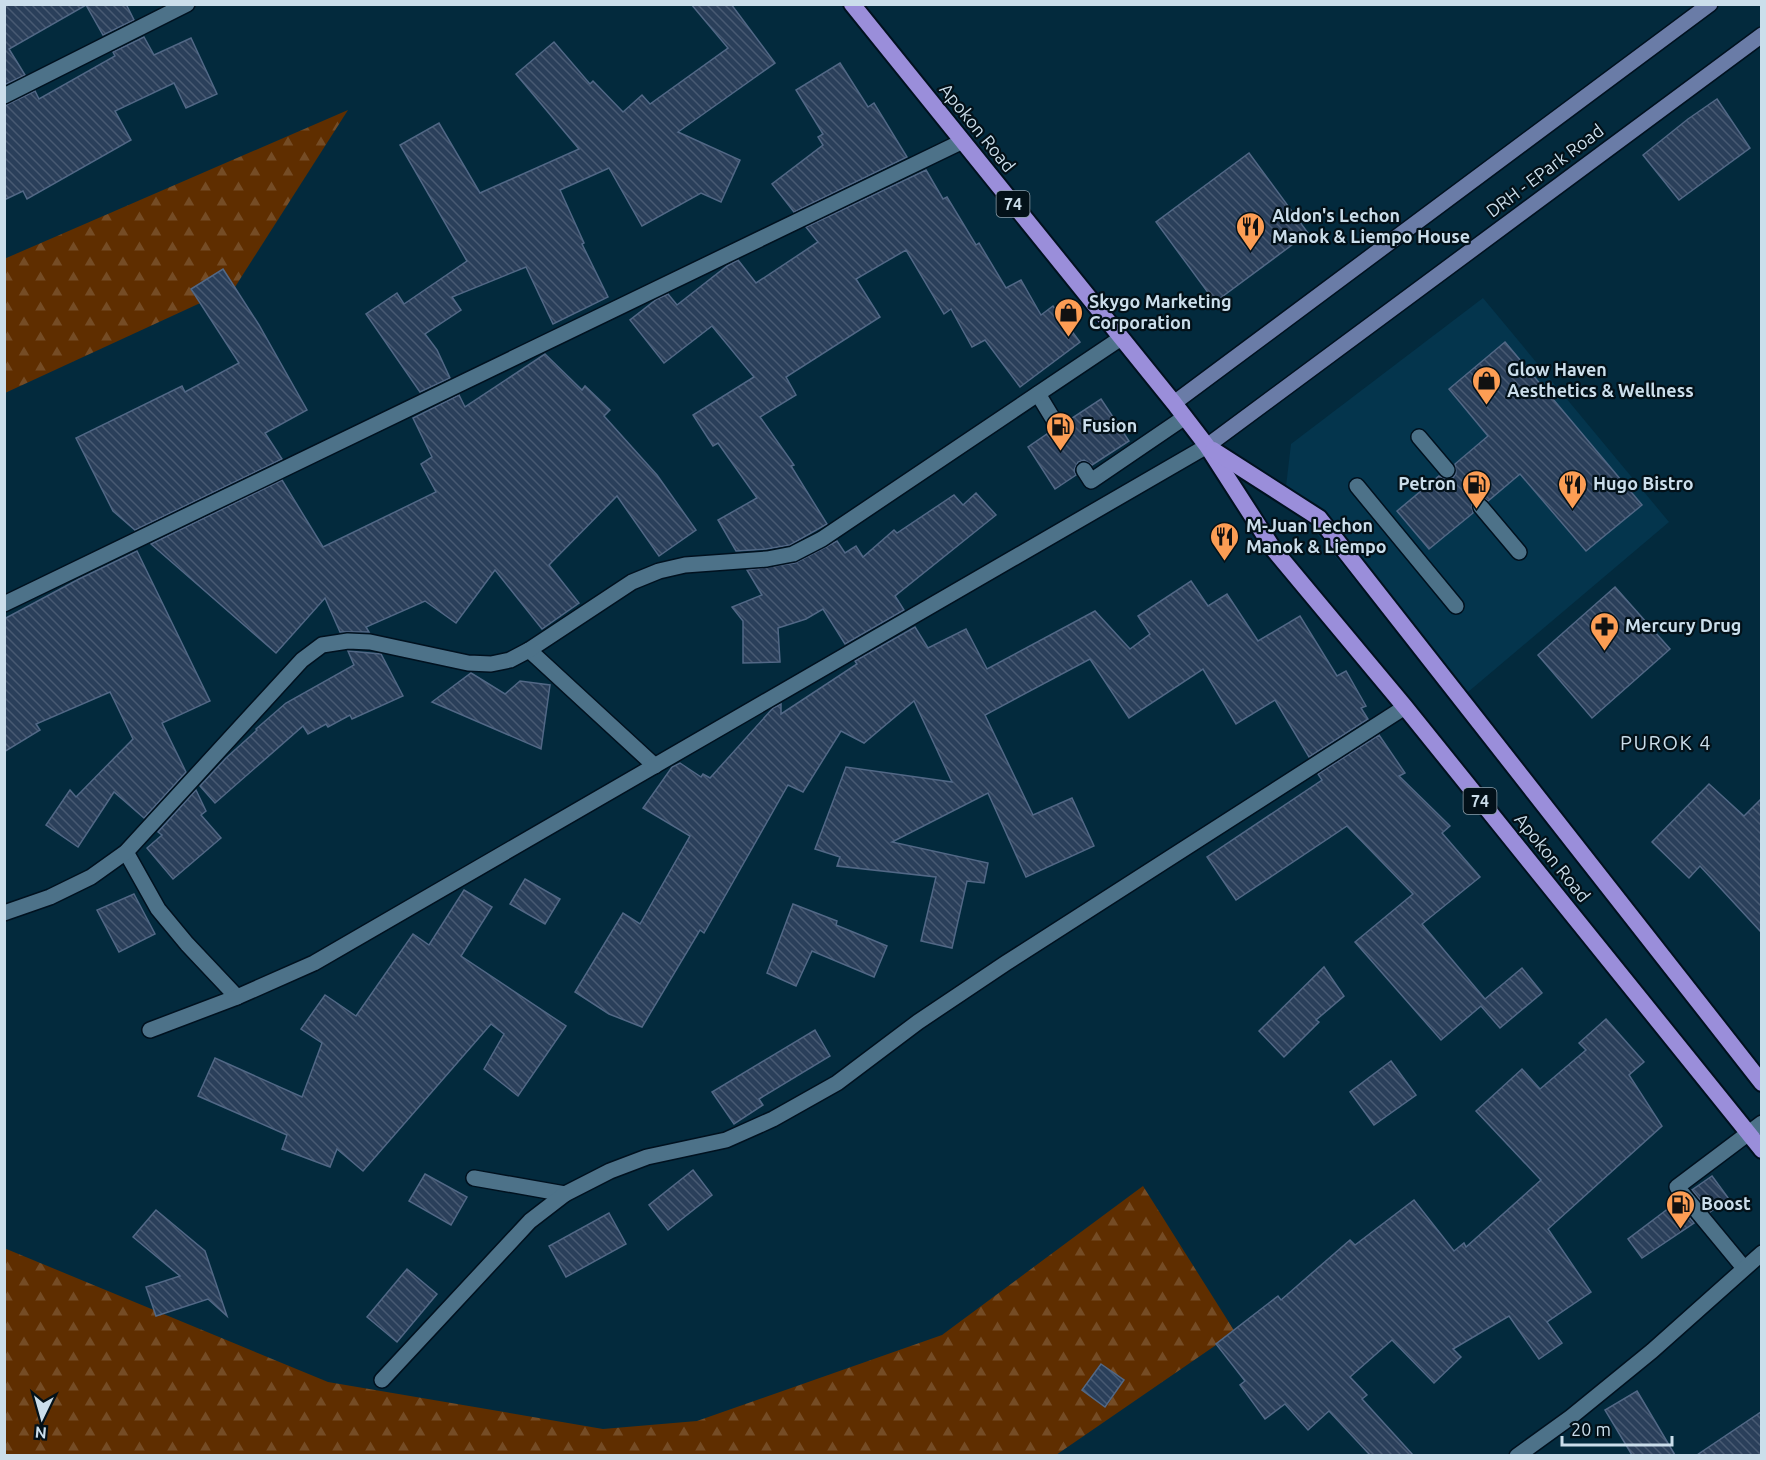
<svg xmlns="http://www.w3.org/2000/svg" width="1766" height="1460" viewBox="0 0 1766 1460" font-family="Ubuntu,sans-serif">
	<defs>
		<pattern id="forest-firs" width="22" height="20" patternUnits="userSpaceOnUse" patternTransform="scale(1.5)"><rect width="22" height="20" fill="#5f2e00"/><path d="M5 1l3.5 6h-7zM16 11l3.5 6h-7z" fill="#754c25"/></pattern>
		<pattern id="building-back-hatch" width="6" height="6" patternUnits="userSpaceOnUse" patternTransform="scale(1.5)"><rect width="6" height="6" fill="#2a3f5a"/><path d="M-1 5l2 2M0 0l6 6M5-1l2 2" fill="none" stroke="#485a72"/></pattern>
	</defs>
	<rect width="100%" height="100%" fill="#032a3d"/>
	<path fill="#04354d" d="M 1483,298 L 1669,522 L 1455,703 L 1285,495 L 1291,444 Z"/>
	<g fill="url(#forest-firs)">
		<path d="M 348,110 L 235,287 L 5,393 L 4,259 Z"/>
		<path d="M 1143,1186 L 1235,1332 L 1056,1455 L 5,1455 L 4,1248 L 328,1382 L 603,1429 L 697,1421 L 942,1335 Z"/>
	</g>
	<g fill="url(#building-back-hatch)" stroke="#526886" stroke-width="1.5">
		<path d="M 4,4 L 126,4 L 134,20 L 103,35 L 86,5 L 9,49 L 25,75 L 4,85 Z"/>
		<path d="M 691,4 L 731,4 L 775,63 L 678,132 L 740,160 L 721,202 L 701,193 L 642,226 L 609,168 L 560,190 L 584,243 L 582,244 L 608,297 L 553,324 L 526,267 L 452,297 L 461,310 L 425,334 L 437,350 L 450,378 L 420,392 L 366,314 L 397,293 L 404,304 L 467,261 L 400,145 L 439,123 L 480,193 L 579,149 L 516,74 L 554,42 L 590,84 L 593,81 L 623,112 L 642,95 L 650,104 L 728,48 Z"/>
		<path d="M 144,37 L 154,55 L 191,38 L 217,94 L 186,108 L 174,83 L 115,111 L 131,140 L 27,199 L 23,191 L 4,200 L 4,106 L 35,91 L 39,99 L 115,56 L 113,52 Z"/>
		<path d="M 840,63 L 868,107 L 874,103 L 907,157 L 794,212 L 772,184 L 823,145 L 818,137 L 823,134 L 796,90 Z"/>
		<path d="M 1717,99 L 1750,148 L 1679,200 L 1643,155 L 1688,119 Z"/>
		<path d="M 1249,153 L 1308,233 L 1215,302 L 1156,222 Z"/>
		<path d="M 926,170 L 943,199 L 947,197 L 976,245 L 979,243 L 1006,288 L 1021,280 L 1041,315 L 1053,306 L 1080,342 L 1020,387 L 985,340 L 972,347 L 951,309 L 944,314 L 906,250 L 856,279 L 880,317 L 786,377 L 796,395 L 760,417 L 794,465 L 791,466 L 827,524 L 790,545 L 766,549 L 736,551 L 718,520 L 757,498 L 718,443 L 713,446 L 693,415 L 754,377 L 712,326 L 664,363 L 630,320 L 657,299 L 668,294 L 677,305 L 727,266 L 738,260 L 756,283 L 818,242 L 806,227 Z"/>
		<path d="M 223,269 L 259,325 L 307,410 L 265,433 L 282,459 L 135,530 L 113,511 L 76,438 L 182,386 L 185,392 L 239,363 L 191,289 Z"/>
		<path d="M 1505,342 L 1642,505 L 1586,551 L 1520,474 L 1488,501 L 1484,498 L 1475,499 L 1472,504 L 1473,513 L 1429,549 L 1397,511 L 1439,476 L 1444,479 L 1453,478 L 1456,473 L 1455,464 L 1488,436 L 1449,389 Z"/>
		<path d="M 545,354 L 582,390 L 585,386 L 610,410 L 604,416 L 657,475 L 696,530 L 659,556 L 617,496 L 549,565 L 579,603 L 542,629 L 495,570 L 456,623 L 425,601 L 366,627 L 369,632 L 340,632 L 325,598 L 276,653 L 151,544 L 282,480 L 323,547 L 436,492 L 421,464 L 432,457 L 413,418 L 459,395 L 465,407 Z"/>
		<path d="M 1101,399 L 1129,441 L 1092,465 L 1084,460 L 1078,462 L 1074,470 L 1076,475 L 1055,489 L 1028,447 L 1050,432 L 1058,437 L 1064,435 L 1068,427 L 1066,422 Z"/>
		<path d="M 976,493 L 996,515 L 895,596 L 904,610 L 845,644 L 823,609 L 806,619 L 778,628 L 780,662 L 743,663 L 743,621 L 732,607 L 762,595 L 747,570 L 795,563 L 837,541 L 845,553 L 856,546 L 863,557 L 894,530 L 897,533 L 954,495 L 963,505 Z"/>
		<path d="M 137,551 L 210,701 L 162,723 L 186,772 L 144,818 L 114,792 L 78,847 L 46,825 L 70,790 L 76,797 L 133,739 L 110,692 L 36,724 L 40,730 L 4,752 L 4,619 L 79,579 Z"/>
		<path d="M 1191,581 L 1208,606 L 1227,594 L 1258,641 L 1300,616 L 1337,676 L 1346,671 L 1366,706 L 1361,708 L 1368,719 L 1309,757 L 1275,700 L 1236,724 L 1203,669 L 1129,718 L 1090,659 L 985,715 L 1033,815 L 1072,798 L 1094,846 L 1026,877 L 988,793 L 892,842 L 988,863 L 984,883 L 967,881 L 952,948 L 921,941 L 936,877 L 837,866 L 840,857 L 815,849 L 846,767 L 952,782 L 914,701 L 864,743 L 841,731 L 803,792 L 788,785 L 704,933 L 700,930 L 642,1027 L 609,1014 L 575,992 L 623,913 L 640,924 L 690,836 L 643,808 L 672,767 L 680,763 L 701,777 L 703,774 L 710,778 L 773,708 L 781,704 L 781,714 L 857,664 L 855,661 L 915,627 L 928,648 L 966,629 L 987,669 L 1095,611 L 1130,649 L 1150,634 L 1138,616 Z"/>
		<path d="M 1615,587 L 1670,649 L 1592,718 L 1538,655 Z"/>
		<path d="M 348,651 L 381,654 L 403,696 L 352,719 L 350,715 L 328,727 L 326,724 L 308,734 L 303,726 L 215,803 L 200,786 L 226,758 L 257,730 L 256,729 L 286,703 L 354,665 Z"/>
		<path d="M 471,673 L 505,694 L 520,681 L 550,685 L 541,749 L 432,702 Z"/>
		<path d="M 1379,735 L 1405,773 L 1399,776 L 1450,826 L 1442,833 L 1480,877 L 1422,924 L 1485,999 L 1522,968 L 1542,993 L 1500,1028 L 1481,1006 L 1441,1040 L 1355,942 L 1413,894 L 1347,826 L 1236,900 L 1207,857 L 1322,780 L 1318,774 Z"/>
		<path d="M 1709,784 L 1744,816 L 1761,799 L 1761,932 L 1700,866 L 1689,878 L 1652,842 Z"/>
		<path d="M 196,790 L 206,811 L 201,815 L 221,838 L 173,879 L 147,848 L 162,835 L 158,832 Z"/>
		<path d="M 525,879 L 560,899 L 545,924 L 510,904 Z"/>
		<path d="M 464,890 L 492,907 L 461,956 L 566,1026 L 518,1096 L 484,1069 L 504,1034 L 491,1024 L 363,1171 L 337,1149 L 330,1167 L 282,1149 L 287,1135 L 198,1096 L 215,1058 L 302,1097 L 322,1043 L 301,1029 L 325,995 L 356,1016 L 413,934 L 429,945 Z"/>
		<path d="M 134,894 L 155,934 L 119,952 L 97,910 Z"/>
		<path d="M 793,904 L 837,921 L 836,925 L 887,946 L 874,977 L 812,951 L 796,986 L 767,973 Z"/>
		<path d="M 1324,967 L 1344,996 L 1316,1020 L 1319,1022 L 1284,1057 L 1259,1031 Z"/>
		<path d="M 1606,1019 L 1644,1062 L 1629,1075 L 1662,1126 L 1548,1229 L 1591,1292 L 1547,1322 L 1562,1343 L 1539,1359 L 1509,1316 L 1453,1349 L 1461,1357 L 1434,1383 L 1392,1340 L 1350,1377 L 1367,1395 L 1362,1399 L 1413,1455 L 1370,1455 L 1329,1411 L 1308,1430 L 1285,1404 L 1265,1419 L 1240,1385 L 1245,1381 L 1216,1344 L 1278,1296 L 1281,1300 L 1350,1240 L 1355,1245 L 1414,1200 L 1454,1251 L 1464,1243 L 1466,1247 L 1541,1180 L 1476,1111 L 1522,1069 L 1540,1089 L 1586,1050 L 1579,1043 Z"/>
		<path d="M 815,1030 L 830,1056 L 759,1099 L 763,1105 L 734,1124 L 712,1092 Z"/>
		<path d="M 1391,1061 L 1416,1095 L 1374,1125 L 1350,1092 Z"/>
		<path d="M 693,1170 L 712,1195 L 668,1230 L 649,1205 Z"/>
		<path d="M 425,1174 L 467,1197 L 451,1225 L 409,1201 Z"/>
		<path d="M 1712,1176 L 1729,1199 L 1710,1212 L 1692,1190 Z"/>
		<path d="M 1677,1202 L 1694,1223 L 1642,1258 L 1628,1239 Z"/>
		<path d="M 156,1210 L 205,1251 L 227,1316 L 208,1299 L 156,1316 L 146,1287 L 180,1276 L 133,1237 Z"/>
		<path d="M 609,1213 L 626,1244 L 566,1277 L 549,1246 Z"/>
		<path d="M 407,1269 L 437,1294 L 397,1342 L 367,1317 Z"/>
		<path d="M 1101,1364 L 1124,1380 L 1105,1407 L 1082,1390 Z"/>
		<path d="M 1637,1391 L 1675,1455 L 1632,1455 L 1605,1410 Z"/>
		<path d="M 1761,1412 L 1761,1455 L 1697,1455 Z"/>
	</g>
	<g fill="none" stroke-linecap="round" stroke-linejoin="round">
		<defs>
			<g id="service">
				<path d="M 1038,394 L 1058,427"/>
				<path d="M 1419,437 L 1447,470"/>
				<path d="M 1084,470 L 1091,481 L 1185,417"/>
				<path d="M 1357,486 L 1456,606"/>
				<path d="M 1481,507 L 1519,552"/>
				<path d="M 1744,1268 L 1677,1187 L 1762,1123"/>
			</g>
			<g id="minor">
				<path d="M 4,96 L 187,4"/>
				<path d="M 4,604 L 963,141"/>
				<path d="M 529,650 L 655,766"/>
				<path d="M 126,852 L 158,909 L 187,944 L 237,997"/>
				<path d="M 4,913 L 50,897 L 91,877 L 126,852 L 302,660 L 322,645 L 348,641 L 370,642 L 468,663 L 491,664 L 510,660 L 529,650 L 632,582 L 659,571 L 685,565 L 767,559 L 793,554 L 822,539 L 1121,338"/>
				<path d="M 150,1030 L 237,997 L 314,963 L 1207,446"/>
				<path d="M 474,1178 L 565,1194"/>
				<path d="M 382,1380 L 530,1221 L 565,1194 L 610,1171 L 647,1157 L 726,1140 L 773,1119 L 837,1083 L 918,1022 L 1006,963 L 1405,707"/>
				<path d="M 1517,1456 L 1571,1417 L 1652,1351 L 1762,1253"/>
			</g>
			<g id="secondary">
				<path d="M 1174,403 L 1710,4"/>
				<path d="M 1207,446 L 1762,35"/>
			</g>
			<g id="trunk">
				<path d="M 852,4 L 1174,403 L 1207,446 L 1274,550 L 1405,707 L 1762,1150"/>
				<path d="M 1213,450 L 1319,518 L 1762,1083"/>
			</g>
		</defs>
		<use href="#service" stroke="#00111f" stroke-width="18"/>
		<use href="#minor" stroke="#00111f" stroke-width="18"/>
		<use href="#secondary" stroke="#00111f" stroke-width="18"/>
		<use href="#trunk" stroke="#00111f" stroke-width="20"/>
		<use href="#service" stroke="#4d7289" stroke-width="15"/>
		<use href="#minor" stroke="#4d7289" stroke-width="15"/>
		<use href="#secondary" stroke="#6a7ca7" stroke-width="15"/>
		<use href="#trunk" stroke="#9a8eda" stroke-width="16"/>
	</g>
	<defs>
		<symbol id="restaurant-pin" viewBox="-11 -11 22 30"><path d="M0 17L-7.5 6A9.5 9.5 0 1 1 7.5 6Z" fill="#fc9d54" stroke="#031119"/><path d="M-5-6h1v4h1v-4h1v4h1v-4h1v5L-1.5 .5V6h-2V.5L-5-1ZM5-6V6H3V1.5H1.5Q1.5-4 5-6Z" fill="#111"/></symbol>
		<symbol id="shop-pin" viewBox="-11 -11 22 30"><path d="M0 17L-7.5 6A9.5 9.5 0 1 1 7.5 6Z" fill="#fc9d54" stroke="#031119"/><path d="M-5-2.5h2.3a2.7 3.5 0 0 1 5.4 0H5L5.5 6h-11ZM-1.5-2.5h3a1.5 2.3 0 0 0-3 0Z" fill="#111"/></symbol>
		<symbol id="fuel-pin" viewBox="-11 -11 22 30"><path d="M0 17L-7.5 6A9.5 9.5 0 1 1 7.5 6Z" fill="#fc9d54" stroke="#031119"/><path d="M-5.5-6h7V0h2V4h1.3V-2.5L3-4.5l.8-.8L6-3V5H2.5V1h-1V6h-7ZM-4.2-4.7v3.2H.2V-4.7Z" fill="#111"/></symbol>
		<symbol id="pharmacy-pin" viewBox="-11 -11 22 30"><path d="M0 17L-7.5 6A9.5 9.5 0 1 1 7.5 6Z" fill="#fc9d54" stroke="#031119"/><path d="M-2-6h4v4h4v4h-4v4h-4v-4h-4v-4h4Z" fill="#111"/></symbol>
	</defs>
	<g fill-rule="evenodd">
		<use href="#restaurant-pin" x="1234" y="210" width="33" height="45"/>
		<use href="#shop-pin" x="1052" y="296" width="33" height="45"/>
		<use href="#shop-pin" x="1470" y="364" width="33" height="45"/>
		<use href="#fuel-pin" x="1044" y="410" width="33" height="45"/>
		<use href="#fuel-pin" x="1460" y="468" width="33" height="45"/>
		<use href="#restaurant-pin" x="1556" y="468" width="33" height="45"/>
		<use href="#restaurant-pin" x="1208" y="520" width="33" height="45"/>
		<use href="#pharmacy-pin" x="1588" y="610" width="33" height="45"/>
		<use href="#fuel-pin" x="1664" y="1188" width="33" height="45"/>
	</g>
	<g text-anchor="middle" stroke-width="4.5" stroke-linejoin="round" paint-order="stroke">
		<g fill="#031119" stroke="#8fa0ac" stroke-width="1.5">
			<rect x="996.5" y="191" width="33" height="26" rx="4.5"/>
			<rect x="1463.5" y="788" width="33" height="26" rx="4.5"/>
		</g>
		<g font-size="16" font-weight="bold" fill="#cbdeeb">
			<text x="1013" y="210">74</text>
			<text x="1480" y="807">74</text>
		</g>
		<g font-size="18" fill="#cbdeeb" stroke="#031119">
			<text transform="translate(977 128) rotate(51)" y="6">Apokon Road</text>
			<text transform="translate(1545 171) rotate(-37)" y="6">DRH - EPark Road</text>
			<text transform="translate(1552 858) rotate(51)" y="6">Apokon Road</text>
		</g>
		<g font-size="18" font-weight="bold" fill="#cbdeeb" stroke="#031119" text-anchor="start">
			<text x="1272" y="222">Aldon's Lechon<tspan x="1272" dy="21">Manok &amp; Liempo House</tspan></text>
			<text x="1089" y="308">Skygo Marketing<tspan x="1089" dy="21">Corporation</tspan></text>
			<text x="1507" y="376">Glow Haven<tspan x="1507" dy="21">Aesthetics &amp; Wellness</tspan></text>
			<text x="1082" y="432">Fusion</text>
			<text x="1456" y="490" text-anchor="end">Petron</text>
			<text x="1593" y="490">Hugo Bistro</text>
			<text x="1246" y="532">M-Juan Lechon<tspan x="1246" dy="21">Manok &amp; Liempo</tspan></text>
			<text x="1625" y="632">Mercury Drug</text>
			<text x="1701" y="1210">Boost</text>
		</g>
		<g font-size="20" letter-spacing="1.5" fill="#cbdeeb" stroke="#031119">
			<text x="1666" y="750">PUROK 4</text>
		</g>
	</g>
	<rect width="1766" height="1460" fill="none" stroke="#cbdeeb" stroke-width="12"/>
	<g transform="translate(42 1418) rotate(185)" stroke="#031119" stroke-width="4.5" paint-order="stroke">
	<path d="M0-4.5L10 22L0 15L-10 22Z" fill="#cbdeeb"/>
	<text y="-9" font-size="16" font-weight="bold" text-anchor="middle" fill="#cbdeeb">N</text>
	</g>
	<path d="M1562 1436v9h110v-9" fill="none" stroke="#cbdeeb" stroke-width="3"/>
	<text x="1571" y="1436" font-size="18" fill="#cbdeeb" stroke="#031119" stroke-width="4.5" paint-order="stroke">20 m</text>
</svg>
